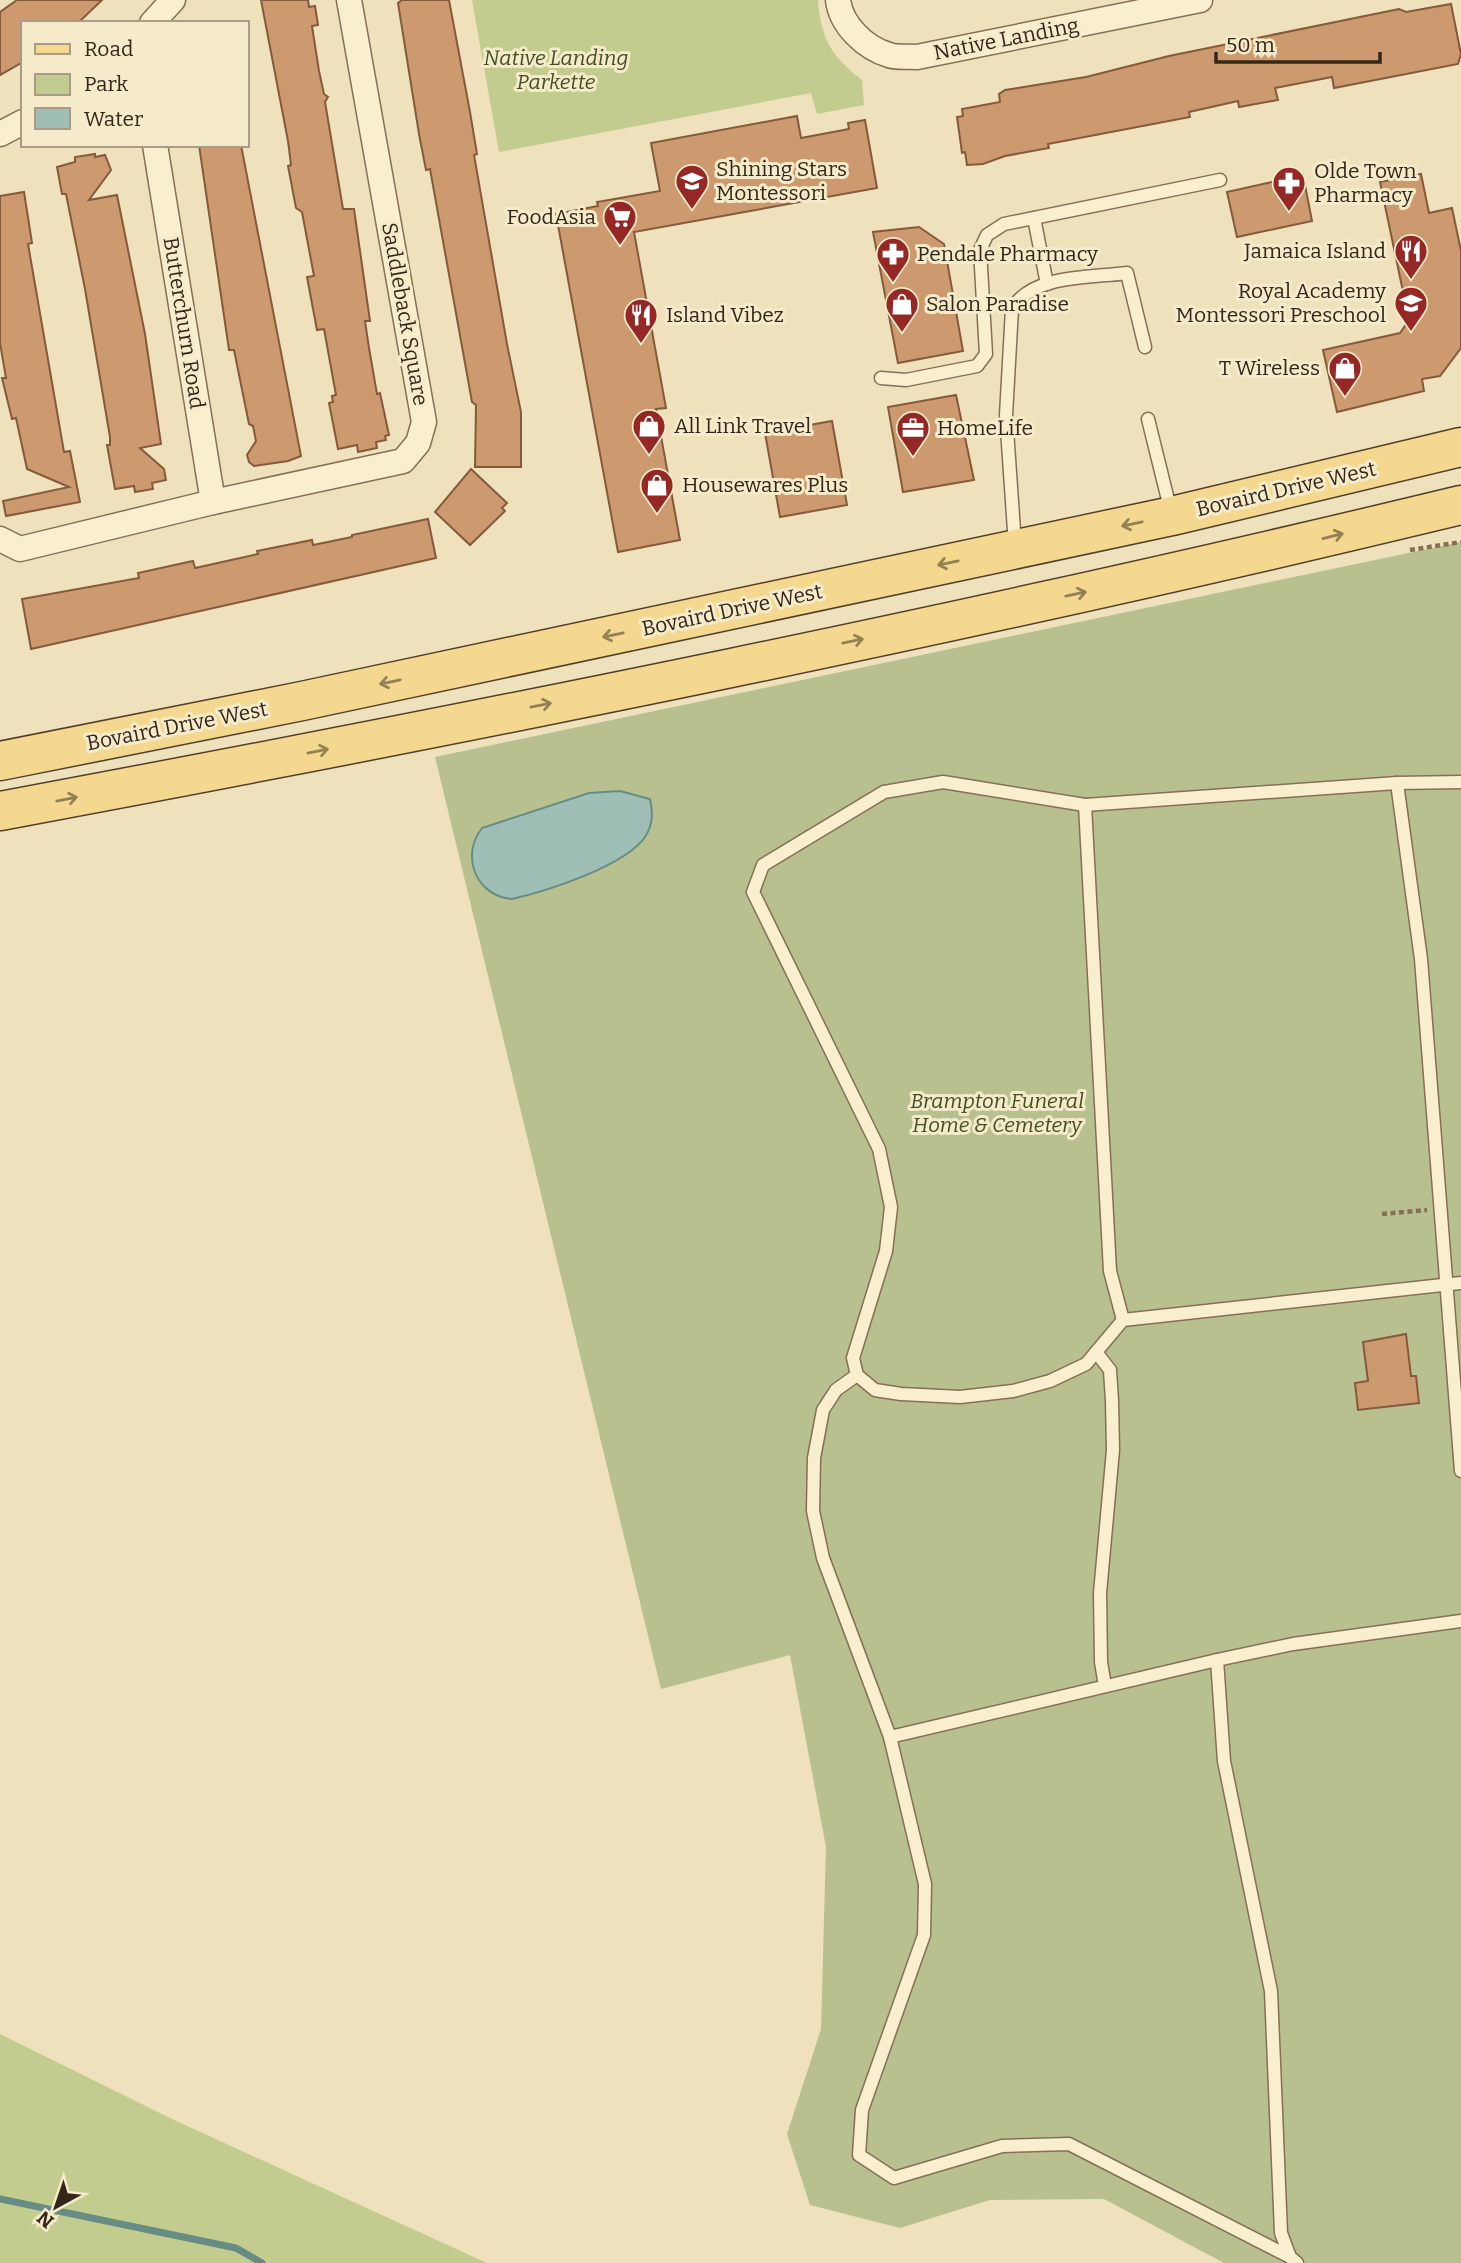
<svg xmlns="http://www.w3.org/2000/svg" width="1461" height="2263" viewBox="0 0 1461 2263" font-family="Bitter,serif">
	<rect width="100%" height="100%" fill="#eee1bb"/>
	<g fill="#c2cc8f">
		<path d="M 472,0 L 818,0 C 821,39 831,56 862,80 L 864,105 L 817,114 L 811,93 L 499,152 Z"/>
		<path d="M 0,2034 L 172,2119 L 487,2263 L 0,2263 Z"/>
	</g>
	<path fill="#b8c08f" d="M 1461,542 L 1461,2263 L 1224,2263 L 1104,2199 L 990,2200 L 900,2228 L 810,2205 L 787,2134 L 821,2029 L 826,1847 L 790,1655 L 661,1689 L 435,757 Z"/>
	<path fill="#9fbfb6" stroke="#678c84" stroke-width="2" d="M 620,791 L 650,799 C 653,813 653,825 645,837 C 625,866 547,891 512,899 C 476,896 460,856 482,828 L 589,793 Z"/>
	<g fill="none" stroke-linecap="round" stroke-linejoin="round">
		<path stroke="#678c84" stroke-width="7" d="M 0,2199 L 236,2248 L 262,2263"/>
	</g>
	<g fill="#cd9a70" stroke="#855a3b" stroke-width="2">
		<path d="M 17,0 L 102,0 L 78,23 L 23,23 L 23,62 L 0,75 L 0,12 Z"/>
		<path d="M 261,0 L 308,0 L 309,7 L 315,6 L 318,25 L 312,26 L 319,71 L 324,94 L 328,97 L 325,102 L 343,209 L 354,209 L 370,321 L 365,321 L 369,348 L 377,394 L 380,393 L 389,435 L 385,436 L 386,440 L 376,442 L 377,448 L 358,452 L 357,445 L 338,449 L 329,403 L 333,402 L 332,396 L 336,395 L 324,329 L 317,330 L 307,277 L 314,276 L 302,212 L 296,208 L 288,166 L 291,165 L 288,141 Z"/>
		<path d="M 402,0 L 449,0 L 470,112 L 477,154 L 474,155 L 507,344 L 521,412 L 521,467 L 475,467 L 476,405 L 472,402 L 430,169 L 426,170 L 419,134 L 398,3 Z"/>
		<path d="M 1451,4 L 1461,54 L 1458,64 L 1334,88 L 1332,77 L 1275,88 L 1278,100 L 1239,107 L 1238,101 L 1189,112 L 1190,117 L 1048,144 L 1049,148 L 1005,156 L 983,164 L 967,165 L 965,152 L 962,153 L 957,117 L 963,116 L 962,109 L 1000,102 L 999,94 L 1005,90 L 1086,77 L 1169,56 L 1399,9 L 1406,12 Z"/>
		<path d="M 797,116 L 801,138 L 849,129 L 848,123 L 865,120 L 877,188 L 634,232 L 666,408 L 656,409 L 680,540 L 618,552 L 556,214 L 598,206 L 597,202 L 660,191 L 651,143 Z"/>
		<path d="M 199,145 L 241,145 L 301,456 L 288,461 L 254,466 L 249,462 L 247,455 L 256,441 L 253,426 L 249,424 L 234,350 L 229,350 Z"/>
		<path d="M 95,154 L 95,157 L 105,155 L 111,170 L 89,200 L 117,195 L 145,334 L 161,444 L 140,448 L 164,469 L 166,480 L 152,483 L 153,489 L 135,492 L 134,486 L 115,489 L 107,445 L 110,445 L 110,437 L 85,289 L 66,194 L 62,194 L 57,167 L 75,162 L 75,157 Z"/>
		<path d="M 1421,174 L 1429,213 L 1452,208 L 1461,251 L 1461,348 L 1440,376 L 1422,379 L 1424,391 L 1337,412 L 1323,350 L 1400,333 L 1409,320 L 1380,182 Z"/>
		<path d="M 1303,175 L 1312,221 L 1237,237 L 1227,192 Z"/>
		<path d="M 24,192 L 32,243 L 28,244 L 64,452 L 70,451 L 80,502 L 6,516 L 3,501 L 69,487 L 27,469 L 16,418 L 12,419 L 2,378 L 6,378 L 0,343 L 0,196 Z"/>
		<path d="M 919,227 L 944,244 L 963,351 L 898,363 L 873,232 Z"/>
		<path d="M 956,395 L 974,480 L 903,492 L 888,407 Z"/>
		<path d="M 832,421 L 847,505 L 780,517 L 765,433 Z"/>
		<path d="M 471,469 L 507,503 L 502,508 L 505,511 L 470,545 L 435,512 Z"/>
		<path d="M 428,519 L 436,558 L 31,649 L 22,599 L 139,578 L 138,573 L 193,561 L 195,568 L 258,554 L 257,551 L 312,540 L 313,545 L 352,537 L 352,535 Z"/>
		<path d="M 1406,1334 L 1411,1376 L 1416,1376 L 1419,1403 L 1358,1410 L 1355,1383 L 1368,1381 L 1363,1342 Z"/>
	</g>
	<g fill="none" stroke-linecap="round" stroke-linejoin="round">
		<defs>
			<g id="service">
				<path d="M 1034,218 L 1047,284"/>
				<path d="M 881,378 L 906,380 L 977,366 L 986,354 L 980,250 L 987,235 L 1004,224 L 1220,180"/>
				<path d="M 1148,419 L 1171,512"/>
				<path d="M 1015,545 L 1006,415 L 1012,309 C 1032,274 1091,278 1127,273 L 1145,347"/>
				<path d="M 1461,782 L 1397,783 L 1085,805 L 943,782 L 884,792 L 763,865 L 753,892 L 879,1149 L 891,1207 L 886,1251 L 853,1358 L 857,1375 L 875,1390 L 901,1394 L 960,1397 L 1013,1391 L 1050,1381 L 1086,1364 L 1123,1320 L 1461,1283"/>
				<path d="M 1397,783 L 1421,959 L 1461,1471"/>
				<path d="M 1085,805 L 1110,1271 L 1123,1320"/>
				<path d="M 1096,1352 L 1110,1370 L 1112,1401 L 1113,1450 L 1100,1593 L 1101,1662 L 1105,1686"/>
				<path d="M 857,1375 L 836,1390 L 823,1410 L 814,1458 L 813,1511 L 823,1558 L 890,1737 L 925,1884 L 924,1935 L 862,2110 L 859,2155 L 894,2178 L 1002,2146 L 1069,2144 L 1290,2257"/>
				<path d="M 890,1737 L 1217,1660"/>
				<path d="M 1297,2263 L 1290,2257 L 1281,2233 L 1271,1991 L 1224,1761 L 1217,1660 L 1293,1644 L 1461,1621"/>
			</g>
			<g id="minor">
				<path d="M 838,0 C 841,25 865,48 889,55 C 897,58 908,56 917,57 L 1200,0"/>
				<path d="M 152,23 L 173,0"/>
				<path d="M 0,134 L 23,122"/>
				<path d="M 155,145 L 213,502"/>
				<path d="M 0,539 L 20,549 L 213,502 L 403,461 L 418,443 L 424,422 L 349,0"/>
			</g>
			<g id="primary">
				<path d="M 0,761 L 302,701 L 1172,516 L 1461,447"/>
				<path d="M 0,811 C 489,720 977,622 1461,505"/>
			</g>
		</defs>
		<use href="#service" stroke="#857055" stroke-width="15"/>
		<use href="#minor" stroke="#857055" stroke-width="27"/>
		<use href="#primary" stroke="#523e2a" stroke-width="41"/>
		<g stroke="#857055" stroke-width="4.5" stroke-dasharray="5 3.5" stroke-linecap="butt">
			<path d="M 1410,550 L 1461,542"/>
			<path d="M 1382,1214 L 1427,1210"/>
		</g>
		<use href="#service" stroke="#f9eece" stroke-width="12"/>
		<use href="#minor" stroke="#f9eece" stroke-width="24"/>
		<use href="#primary" stroke="#f4d890" stroke-width="38"/>
	</g>
	<defs><path id="oneway-shaft" d="M-6 0H5M1.5-3L5.5 0L1.5 3" fill="none" stroke-width="1.6" stroke-linecap="round" stroke-linejoin="round" transform="scale(1.75)"/></defs>
	<g stroke="#948055">
		<use href="#oneway-shaft" transform="translate(1132 524) rotate(168)"/>
		<use href="#oneway-shaft" transform="translate(1333 536) rotate(-14)"/>
		<use href="#oneway-shaft" transform="translate(948 563) rotate(168)"/>
		<use href="#oneway-shaft" transform="translate(1076 594) rotate(-12)"/>
		<use href="#oneway-shaft" transform="translate(613 635) rotate(168)"/>
		<use href="#oneway-shaft" transform="translate(853 641) rotate(-12)"/>
		<use href="#oneway-shaft" transform="translate(390 682) rotate(168)"/>
		<use href="#oneway-shaft" transform="translate(541 705) rotate(-11)"/>
		<use href="#oneway-shaft" transform="translate(318 751) rotate(-11)"/>
		<use href="#oneway-shaft" transform="translate(67 799) rotate(-11)"/>
	</g>
	<defs>
		<symbol id="school-pin" viewBox="-11 -11 22 30"><path d="M0 17L-7.5 6A9.5 9.5 0 1 1 7.5 6Z" fill="#952724" stroke="#f5ebcb"/><path d="M0-5L7-2L0 1L-7-2ZM-4 1L0 2.5L4 1V4Q0 6-4 4Z" fill="#fff"/></symbol>
		<symbol id="pharmacy-pin" viewBox="-11 -11 22 30"><path d="M0 17L-7.5 6A9.5 9.5 0 1 1 7.5 6Z" fill="#952724" stroke="#f5ebcb"/><path d="M-2-6h4v4h4v4h-4v4h-4v-4h-4v-4h4Z" fill="#fff"/></symbol>
		<symbol id="supermarket-pin" viewBox="-11 -11 22 30"><path d="M0 17L-7.5 6A9.5 9.5 0 1 1 7.5 6Z" fill="#952724" stroke="#f5ebcb"/><path d="M-6-5.5h2.5l.6 2H6L4.5 2H-2.5L-4.4-4H-6ZM-1.5 3.2a1.3 1.3 0 1 0 .1 0ZM3 3.2a1.3 1.3 0 1 0 .1 0Z" fill="#fff"/></symbol>
		<symbol id="restaurant-pin" viewBox="-11 -11 22 30"><path d="M0 17L-7.5 6A9.5 9.5 0 1 1 7.5 6Z" fill="#952724" stroke="#f5ebcb"/><path d="M-5-6h1v4h1v-4h1v4h1v-4h1v5L-1.5 .5V6h-2V.5L-5-1ZM5-6V6H3V1.5H1.5Q1.5-4 5-6Z" fill="#fff"/></symbol>
		<symbol id="shop-pin" viewBox="-11 -11 22 30"><path d="M0 17L-7.5 6A9.5 9.5 0 1 1 7.5 6Z" fill="#952724" stroke="#f5ebcb"/><path d="M-5-2.5h2.3a2.7 3.5 0 0 1 5.4 0H5L5.5 6h-11ZM-1.5-2.5h3a1.5 2.3 0 0 0-3 0Z" fill="#fff"/></symbol>
		<symbol id="office-pin" viewBox="-11 -11 22 30"><path d="M0 17L-7.5 6A9.5 9.5 0 1 1 7.5 6Z" fill="#952724" stroke="#f5ebcb"/><path d="M-6-3h4V-5.5h4V-3h4V5H-6ZM-1-4.5V-3h2v-1.5ZM-6 0V1H6V0Z" fill="#fff"/></symbol>
	</defs>
	<g fill-rule="evenodd">
		<use href="#school-pin" x="673" y="162" width="38" height="52"/>
		<use href="#pharmacy-pin" x="1270" y="164" width="38" height="52"/>
		<use href="#supermarket-pin" x="601" y="198" width="38" height="52"/>
		<use href="#restaurant-pin" x="1392" y="232" width="38" height="52"/>
		<use href="#pharmacy-pin" x="874" y="235" width="38" height="52"/>
		<use href="#school-pin" x="1392" y="284" width="38" height="52"/>
		<use href="#shop-pin" x="883" y="285" width="38" height="52"/>
		<use href="#restaurant-pin" x="622" y="296" width="38" height="52"/>
		<use href="#shop-pin" x="1326" y="349" width="38" height="52"/>
		<use href="#shop-pin" x="630" y="407" width="38" height="52"/>
		<use href="#office-pin" x="894" y="409" width="38" height="52"/>
		<use href="#shop-pin" x="638" y="466" width="38" height="52"/>
	</g>
	<g text-anchor="middle" stroke-width="6" stroke-linejoin="round" paint-order="stroke">
		<g font-size="21" fill="#34271a" stroke="#f5ebcb">
			<text transform="translate(1006 39) rotate(-11)" y="7">Native Landing</text>
			<text transform="translate(405 314) rotate(80)" y="7">Saddleback Square</text>
			<text transform="translate(184 323) rotate(81)" y="7">Butterchurn Road</text>
			<text transform="translate(1286 489) rotate(-13)" y="7">Bovaird Drive West</text>
			<text transform="translate(732 610) rotate(-12)" y="7">Bovaird Drive West</text>
			<text transform="translate(177 726) rotate(-11)" y="7">Bovaird Drive West</text>
		</g>
		<g font-size="21" font-style="italic" fill="#435120" stroke="#f5ebcb">
			<text x="556" y="65">Native Landing<tspan x="556" dy="24">Parkette</tspan></text>
			<text x="997" y="1108">Brampton Funeral<tspan x="997" dy="24">Home &amp; Cemetery</tspan></text>
		</g>
		<g font-size="21" fill="#34271a" stroke="#f5ebcb" text-anchor="start">
			<text x="716" y="176">Shining Stars<tspan x="716" dy="24">Montessori</tspan></text>
			<text x="1314" y="178">Olde Town<tspan x="1314" dy="24">Pharmacy</tspan></text>
			<text x="596" y="224" text-anchor="end">FoodAsia</text>
			<text x="1386" y="258" text-anchor="end">Jamaica Island</text>
			<text x="917" y="261">Pendale Pharmacy</text>
			<text x="1386" y="298" text-anchor="end">Royal Academy<tspan x="1386" dy="24">Montessori Preschool</tspan></text>
			<text x="926" y="311">Salon Paradise</text>
			<text x="666" y="322">Island Vibez</text>
			<text x="1320" y="375" text-anchor="end">T Wireless</text>
			<text x="674" y="433">All Link Travel</text>
			<text x="937" y="435">HomeLife</text>
			<text x="682" y="492">Housewares Plus</text>
		</g>
	</g>
	<rect x="21" y="21" width="228" height="126" fill="#f5ebcb" stroke="#a89d84" stroke-width="2"/>
	<rect x="35" y="44" width="35" height="10" fill="#f4d890" stroke="#a89d84" stroke-width="2"/>
	<text x="84" y="56" font-size="21" fill="#34271a">Road</text>
	<rect x="35" y="74" width="35" height="21" fill="#c2cc8f" stroke="#a89d84" stroke-width="2"/>
	<text x="84" y="91" font-size="21" fill="#34271a">Park</text>
	<rect x="35" y="108" width="35" height="21" fill="#9fbfb6" stroke="#a89d84" stroke-width="2"/>
	<text x="84" y="126" font-size="21" fill="#34271a">Water</text>
	<g transform="translate(56 2207) rotate(220)" stroke="#f5ebcb" stroke-width="5" paint-order="stroke">
	<path d="M0-5L12 26L0 18L-12 26Z" fill="#34271a"/>
	<text y="-10" font-size="19" font-weight="bold" text-anchor="middle" fill="#34271a">N</text>
	</g>
	<path d="M1216 52v10h164v-10" fill="none" stroke="#34271a" stroke-width="3.5"/>
	<text x="1226" y="52" font-size="21" fill="#34271a" stroke="#f5ebcb" stroke-width="5" paint-order="stroke">50 m</text>
</svg>
